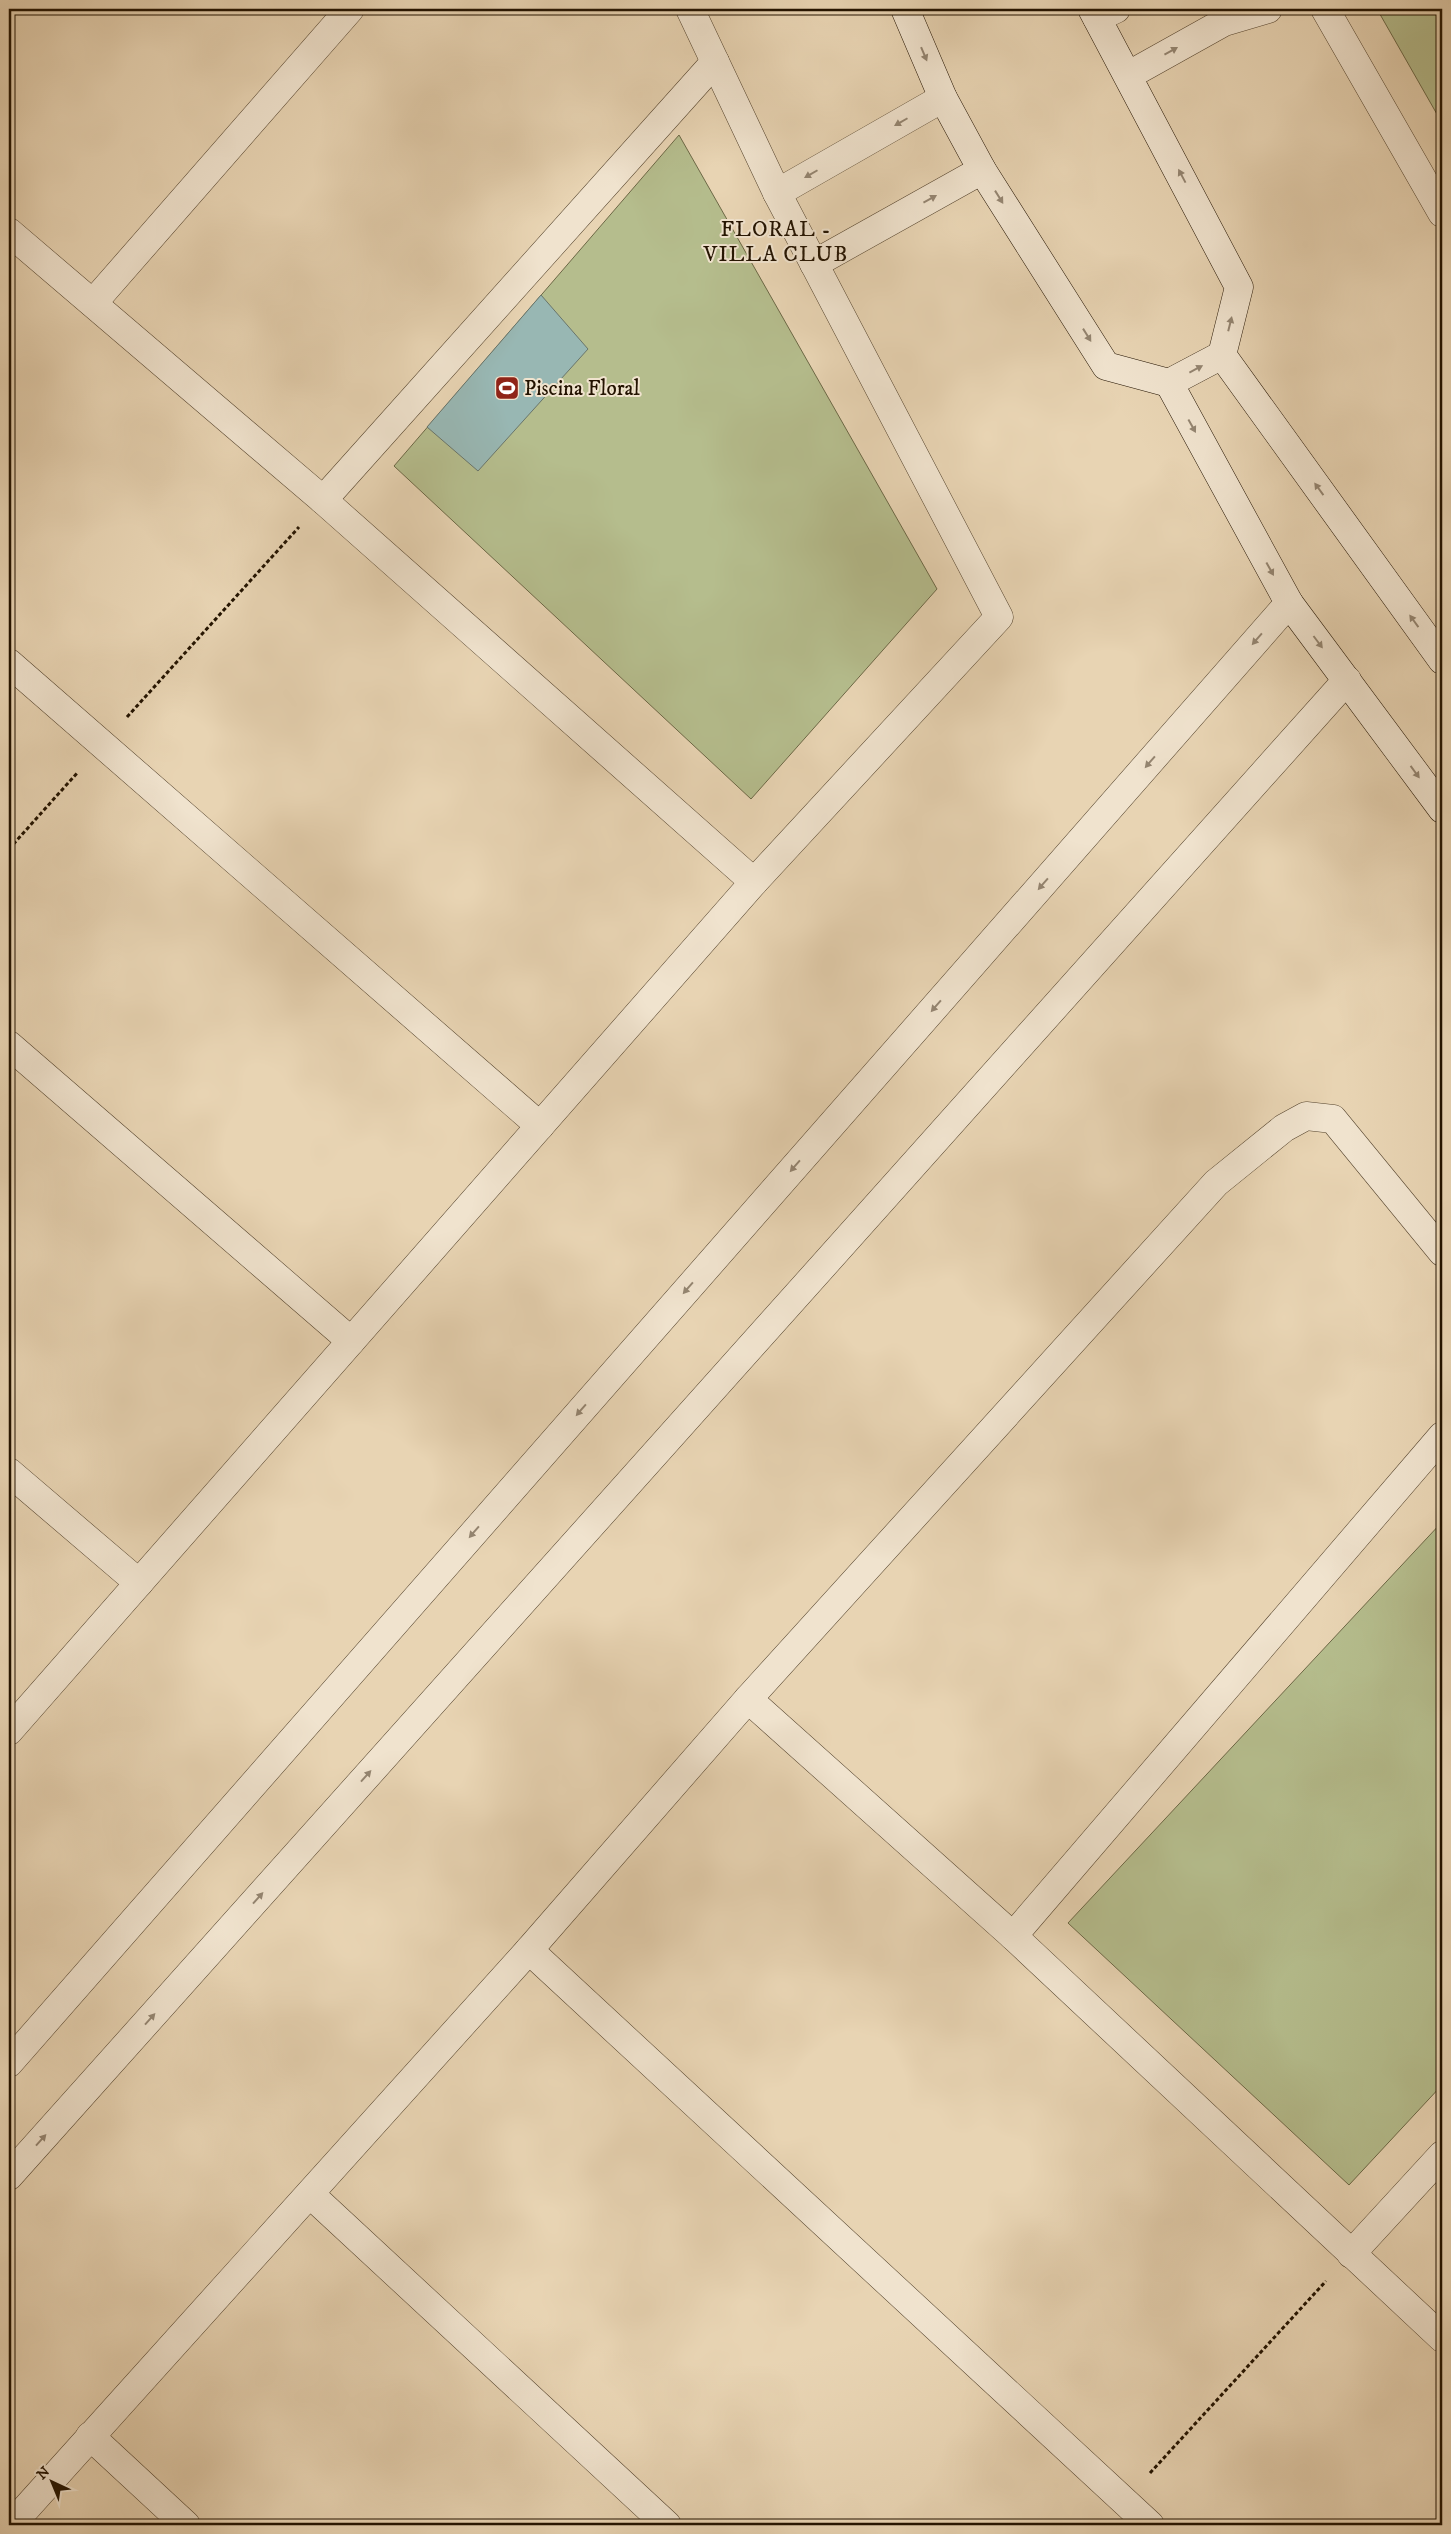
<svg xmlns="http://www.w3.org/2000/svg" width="1451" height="2534" viewBox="0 0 1451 2534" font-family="'IM FELL DW Pica',serif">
	<rect width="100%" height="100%" fill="#e8d4b3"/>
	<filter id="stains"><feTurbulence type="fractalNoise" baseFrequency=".004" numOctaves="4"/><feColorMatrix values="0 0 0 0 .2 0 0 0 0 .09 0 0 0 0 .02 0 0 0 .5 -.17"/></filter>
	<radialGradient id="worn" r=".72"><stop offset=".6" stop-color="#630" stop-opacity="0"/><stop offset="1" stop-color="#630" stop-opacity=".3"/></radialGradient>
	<g fill="#b5bd8d" stroke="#6c6846">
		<path d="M 1377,9 L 1442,9 L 1442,123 Z"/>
		<path d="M 679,135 L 937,589 L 751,799 L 394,466 Z"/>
		<path d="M 1442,1522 L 1442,2085 L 1349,2185 L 1068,1923 Z"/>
	</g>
	<path fill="#98b7b3" stroke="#69756b" d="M 541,295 L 588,349 L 478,471 L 427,427 Z"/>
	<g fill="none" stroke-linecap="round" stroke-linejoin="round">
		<defs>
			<g id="street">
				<path d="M 1325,9 L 1442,213"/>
				<path d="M 1097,18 L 1116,9"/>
				<path d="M 1129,75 L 1224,22 L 1268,9"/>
				<path d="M 777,193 L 943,98"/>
				<path d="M 9,232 L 323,500 L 754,882"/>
				<path d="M 814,264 L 982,170"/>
				<path d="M 93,303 L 350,9"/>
				<path d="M 323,500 L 715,62"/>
				<path d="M 9,663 L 540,1126"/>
				<path d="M 9,1045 L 351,1341"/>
				<path d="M 9,1472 L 139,1583"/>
				<path d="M 748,1699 L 1013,1936 L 1442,2338"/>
				<path d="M 9,1731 L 754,882 L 999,617 L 777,193 L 690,9"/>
				<path d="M 1013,1936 L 1442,1436"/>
				<path d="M 529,1950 L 1150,2525"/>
				<path d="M 9,2063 L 1289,603"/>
				<path d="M 9,2176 L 1347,680"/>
				<path d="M 310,2194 L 667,2525"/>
				<path d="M 1351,2254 L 1442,2155"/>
				<path d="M 90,2436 L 186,2525"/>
				<path d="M 11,2525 L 529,1950 L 748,1699 L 1216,1183 L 1284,1128 L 1306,1116 L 1333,1119 L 1442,1252"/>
			</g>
			<g id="secondary">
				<path d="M 905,9 L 943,98 L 982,170 L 1106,366 L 1169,383 L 1222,355"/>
				<path d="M 1092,9 L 1239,287 L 1222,355 L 1442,660"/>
				<path d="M 1169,383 L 1289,603 L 1442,809"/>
			</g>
		</defs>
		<use href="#street" stroke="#54432d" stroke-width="29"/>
		<use href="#secondary" stroke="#231300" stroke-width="29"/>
		<g stroke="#231300" stroke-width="3" stroke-dasharray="4 2.5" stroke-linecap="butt">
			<path d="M 127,717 L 299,527"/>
			<path d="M 9,849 L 78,772"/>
			<path d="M 1150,2473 L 1326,2281"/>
		</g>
		<use href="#street" stroke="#f0e3ce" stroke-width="28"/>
		<use href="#secondary" stroke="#f0e3ce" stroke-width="28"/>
	</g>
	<defs><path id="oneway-solid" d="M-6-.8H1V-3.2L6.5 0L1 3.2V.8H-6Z" transform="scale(1.25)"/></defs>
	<g fill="#948571">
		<use href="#oneway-solid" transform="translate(1171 51) rotate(-29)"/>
		<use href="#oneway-solid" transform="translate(924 54) rotate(67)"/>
		<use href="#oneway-solid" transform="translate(901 122) rotate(150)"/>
		<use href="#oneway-solid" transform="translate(811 174) rotate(150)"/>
		<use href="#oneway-solid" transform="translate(1182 176) rotate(-118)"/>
		<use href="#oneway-solid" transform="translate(999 197) rotate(58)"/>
		<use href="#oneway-solid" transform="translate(930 199) rotate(-29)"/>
		<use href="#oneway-solid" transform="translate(1230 324) rotate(-76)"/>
		<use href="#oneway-solid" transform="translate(1087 335) rotate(58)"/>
		<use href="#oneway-solid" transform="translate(1196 369) rotate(-28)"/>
		<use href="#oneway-solid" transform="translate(1192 426) rotate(61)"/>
		<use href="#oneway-solid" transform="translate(1319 489) rotate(-126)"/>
		<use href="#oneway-solid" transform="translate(1270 569) rotate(61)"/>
		<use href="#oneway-solid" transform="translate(1414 621) rotate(-126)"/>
		<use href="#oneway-solid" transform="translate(1257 639) rotate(131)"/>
		<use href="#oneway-solid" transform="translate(1318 642) rotate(53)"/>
		<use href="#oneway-solid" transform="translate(1150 762) rotate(131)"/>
		<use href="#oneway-solid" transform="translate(1415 772) rotate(54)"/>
		<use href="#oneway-solid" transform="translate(1043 884) rotate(131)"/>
		<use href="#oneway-solid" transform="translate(936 1006) rotate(131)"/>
		<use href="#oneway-solid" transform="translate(795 1166) rotate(131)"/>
		<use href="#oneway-solid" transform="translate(688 1288) rotate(131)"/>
		<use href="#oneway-solid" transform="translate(581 1410) rotate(131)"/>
		<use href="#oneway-solid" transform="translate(474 1532) rotate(131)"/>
		<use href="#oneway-solid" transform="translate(366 1776) rotate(-48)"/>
		<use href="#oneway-solid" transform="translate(258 1898) rotate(-48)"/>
		<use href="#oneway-solid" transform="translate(150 2019) rotate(-48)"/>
		<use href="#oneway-solid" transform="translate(41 2140) rotate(-48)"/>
	</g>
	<defs>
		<symbol id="stadium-square" viewBox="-11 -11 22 22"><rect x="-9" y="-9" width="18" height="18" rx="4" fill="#8f2418" stroke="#f0e3ce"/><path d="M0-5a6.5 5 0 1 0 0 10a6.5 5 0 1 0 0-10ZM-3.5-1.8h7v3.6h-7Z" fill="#fff"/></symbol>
	</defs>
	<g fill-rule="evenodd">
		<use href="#stadium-square" x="493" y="374" width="28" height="28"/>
	</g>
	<g text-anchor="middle" stroke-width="4" stroke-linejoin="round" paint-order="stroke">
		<g font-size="21" fill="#231300" stroke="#f0e3ce" text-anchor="start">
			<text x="524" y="395">Piscina Floral</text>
		</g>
		<g font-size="22" letter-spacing="1" fill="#231300" stroke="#f0e3ce">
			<text x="776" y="236">FLORAL -<tspan x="776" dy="25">VILLA CLUB</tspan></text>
		</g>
	</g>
	<rect width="1451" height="2534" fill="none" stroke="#e8d4b3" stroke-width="30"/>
	<rect x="10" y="10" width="1431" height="2514" fill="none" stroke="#231300" stroke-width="2.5"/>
	<rect x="15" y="15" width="1421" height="2504" fill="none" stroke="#231300"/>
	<g transform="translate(52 2482) rotate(316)" stroke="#f0e3ce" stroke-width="4" paint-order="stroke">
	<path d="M0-4L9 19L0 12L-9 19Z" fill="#231300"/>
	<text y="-8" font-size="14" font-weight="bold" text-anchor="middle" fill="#231300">N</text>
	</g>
	<rect width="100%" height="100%" filter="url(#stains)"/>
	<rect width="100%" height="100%" fill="url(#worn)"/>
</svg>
